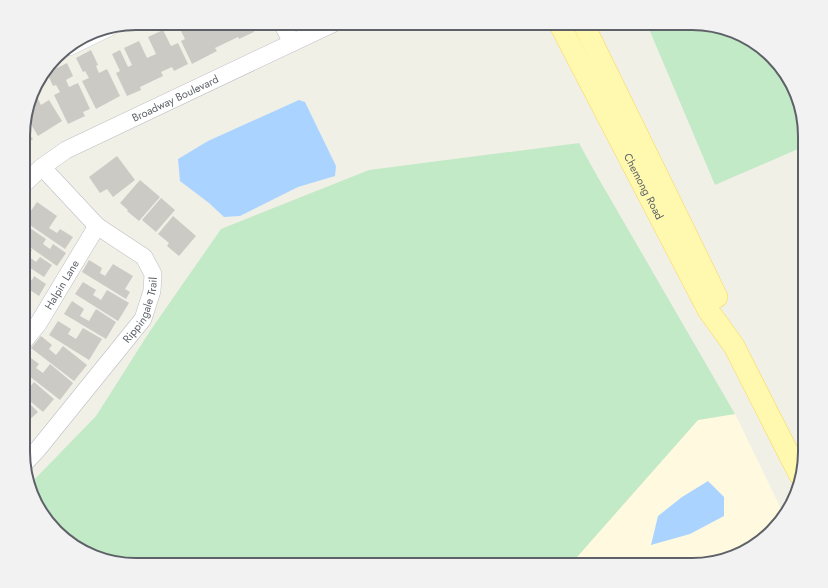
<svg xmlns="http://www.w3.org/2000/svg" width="828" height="588" viewBox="0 0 828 588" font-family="Jost,sans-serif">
	<rect width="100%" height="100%" fill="#f1f0e7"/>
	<path fill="#fffadf" d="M 735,414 L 784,515 L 782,521 L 742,553 L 693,565 L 570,565 L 698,420 Z"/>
	<g fill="#c3eac6">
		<path d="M 661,23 L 700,23 L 761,46 L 793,86 L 805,128 L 805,146 L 715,185 L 649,29 Z"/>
		<path d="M 579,143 L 596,174 L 735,414 L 698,420 L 570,565 L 128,565 L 67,542 L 38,508 L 30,484 L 96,416 L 150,331 L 221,229 L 369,170 Z"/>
	</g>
	<g fill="#aad4ff">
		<path d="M 299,100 L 305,102 L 336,166 L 335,176 L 298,187 L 240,216 L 224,217 L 209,203 L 180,181 L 178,159 L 208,141 Z"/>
		<path d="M 708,481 L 724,497 L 724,516 L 690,534 L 651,545 L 658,516 L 682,497 Z"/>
	</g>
	<g fill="#cccac4">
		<path d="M 177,23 L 196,23 L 200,31 L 209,27 L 207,23 L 266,23 L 253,29 L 254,32 L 239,39 L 238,37 L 215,48 L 217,51 L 192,64 L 181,41 L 185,39 Z"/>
		<path d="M 163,30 L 171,46 L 178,43 L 188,64 L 174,71 L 172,67 L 161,72 L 163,76 L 140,87 L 141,90 L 127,96 L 116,73 L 120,71 L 112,54 L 120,50 L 128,67 L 132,65 L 124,48 L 139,41 L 147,58 L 156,54 L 148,37 Z"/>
		<path d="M 91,50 L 98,65 L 96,66 L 99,73 L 107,69 L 120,96 L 96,109 L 82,81 L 89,78 L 85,71 L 83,72 L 76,58 Z"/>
		<path d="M 67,63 L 73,76 L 66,80 L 69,87 L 78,83 L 90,109 L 83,112 L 85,116 L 68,124 L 54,95 L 60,92 L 56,85 L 53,86 L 47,73 Z"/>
		<path d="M 34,90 L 38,96 L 37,97 L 41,105 L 49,100 L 62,121 L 38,136 L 26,116 L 26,113 L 30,111 L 28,108 Z"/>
		<path d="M 24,128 L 33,139 L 24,146 Z"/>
		<path d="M 117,156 L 135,180 L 113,197 L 107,189 L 100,193 L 89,177 Z"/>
		<path d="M 140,180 L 160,197 L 139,221 L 127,211 L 128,210 L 120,203 Z"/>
		<path d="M 161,198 L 175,210 L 156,232 L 142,220 Z"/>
		<path d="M 37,202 L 57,216 L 49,228 L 57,233 L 60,229 L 73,237 L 65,249 L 24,221 Z"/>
		<path d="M 173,216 L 196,236 L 179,256 L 167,246 L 169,243 L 158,234 Z"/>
		<path d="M 24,224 L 46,239 L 43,244 L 50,249 L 53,244 L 66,253 L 57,266 L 24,243 Z"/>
		<path d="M 24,244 L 32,250 L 28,256 L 36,262 L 40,257 L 52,265 L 44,277 L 24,264 Z"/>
		<path d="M 89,260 L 102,268 L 100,273 L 105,276 L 113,264 L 133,276 L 125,289 L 130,292 L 126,299 L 82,272 Z"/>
		<path d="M 24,267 L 29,270 L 25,276 L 32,280 L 34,276 L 46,284 L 39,296 L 24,286 Z"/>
		<path d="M 83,282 L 96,290 L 93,295 L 101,300 L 107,290 L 129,303 L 118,321 L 75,294 Z"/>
		<path d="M 72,301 L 84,309 L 80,316 L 89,321 L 96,309 L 116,322 L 106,339 L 64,314 Z"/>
		<path d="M 58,321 L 71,329 L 68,334 L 76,339 L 83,328 L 102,339 L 89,360 L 49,335 Z"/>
		<path d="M 41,336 L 52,345 L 49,349 L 56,355 L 63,346 L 87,365 L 74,381 L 31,348 Z"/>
		<path d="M 27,355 L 39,364 L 36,368 L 43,373 L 50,364 L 73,383 L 60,400 L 24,372 L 24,360 Z"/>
		<path d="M 34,382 L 54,399 L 43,412 L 24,396 L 24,384 L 29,388 Z"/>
		<path d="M 24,398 L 38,412 L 26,423 L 24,421 Z"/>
	</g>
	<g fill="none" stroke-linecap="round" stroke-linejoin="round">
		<defs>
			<g id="minor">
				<path d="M 282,23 L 292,43"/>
				<path d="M 69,47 L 110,27"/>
				<path id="s1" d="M 24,184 L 42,167 L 66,150 L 334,23"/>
				<path id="s2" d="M 24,341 L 38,324 L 97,226"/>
				<path id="s3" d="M 24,464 L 38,449 L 143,319 L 152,291 L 153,274 L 144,257 L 97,226 L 42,167"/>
			</g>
			<g id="major">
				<path id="s4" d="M 559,23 L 708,310 L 734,346 L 799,474"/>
				<path d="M 583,23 L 717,297"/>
			</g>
		</defs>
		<use href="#minor" stroke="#bbbec3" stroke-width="18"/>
		<use href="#major" stroke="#fad858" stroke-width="22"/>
		<use href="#minor" stroke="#fff" stroke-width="17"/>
		<use href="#major" stroke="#fff8af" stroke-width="21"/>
	</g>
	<g text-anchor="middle" stroke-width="3" stroke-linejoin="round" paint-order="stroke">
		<g font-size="11" fill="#5e6268" stroke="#fff">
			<text dy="4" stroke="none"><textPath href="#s1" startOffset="175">Broadway Boulevard</textPath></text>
			<text dy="4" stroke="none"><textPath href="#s4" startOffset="184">Chemong Road</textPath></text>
			<text dy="4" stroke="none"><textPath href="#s2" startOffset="68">Halpin Lane</textPath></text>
			<text dy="4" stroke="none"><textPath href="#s3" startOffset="195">Rippingale Trail</textPath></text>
		</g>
	</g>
	<path d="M0 0H828V588H0ZM136 30H692A106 106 0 0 1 798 136V452A106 106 0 0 1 692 558H136A106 106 0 0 1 30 452V136A106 106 0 0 1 136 30Z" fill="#f2f2f3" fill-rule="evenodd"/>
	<path fill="none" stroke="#5e6268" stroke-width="2" d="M136 30H692A106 106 0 0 1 798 136V452A106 106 0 0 1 692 558H136A106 106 0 0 1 30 452V136A106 106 0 0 1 136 30Z"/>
</svg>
